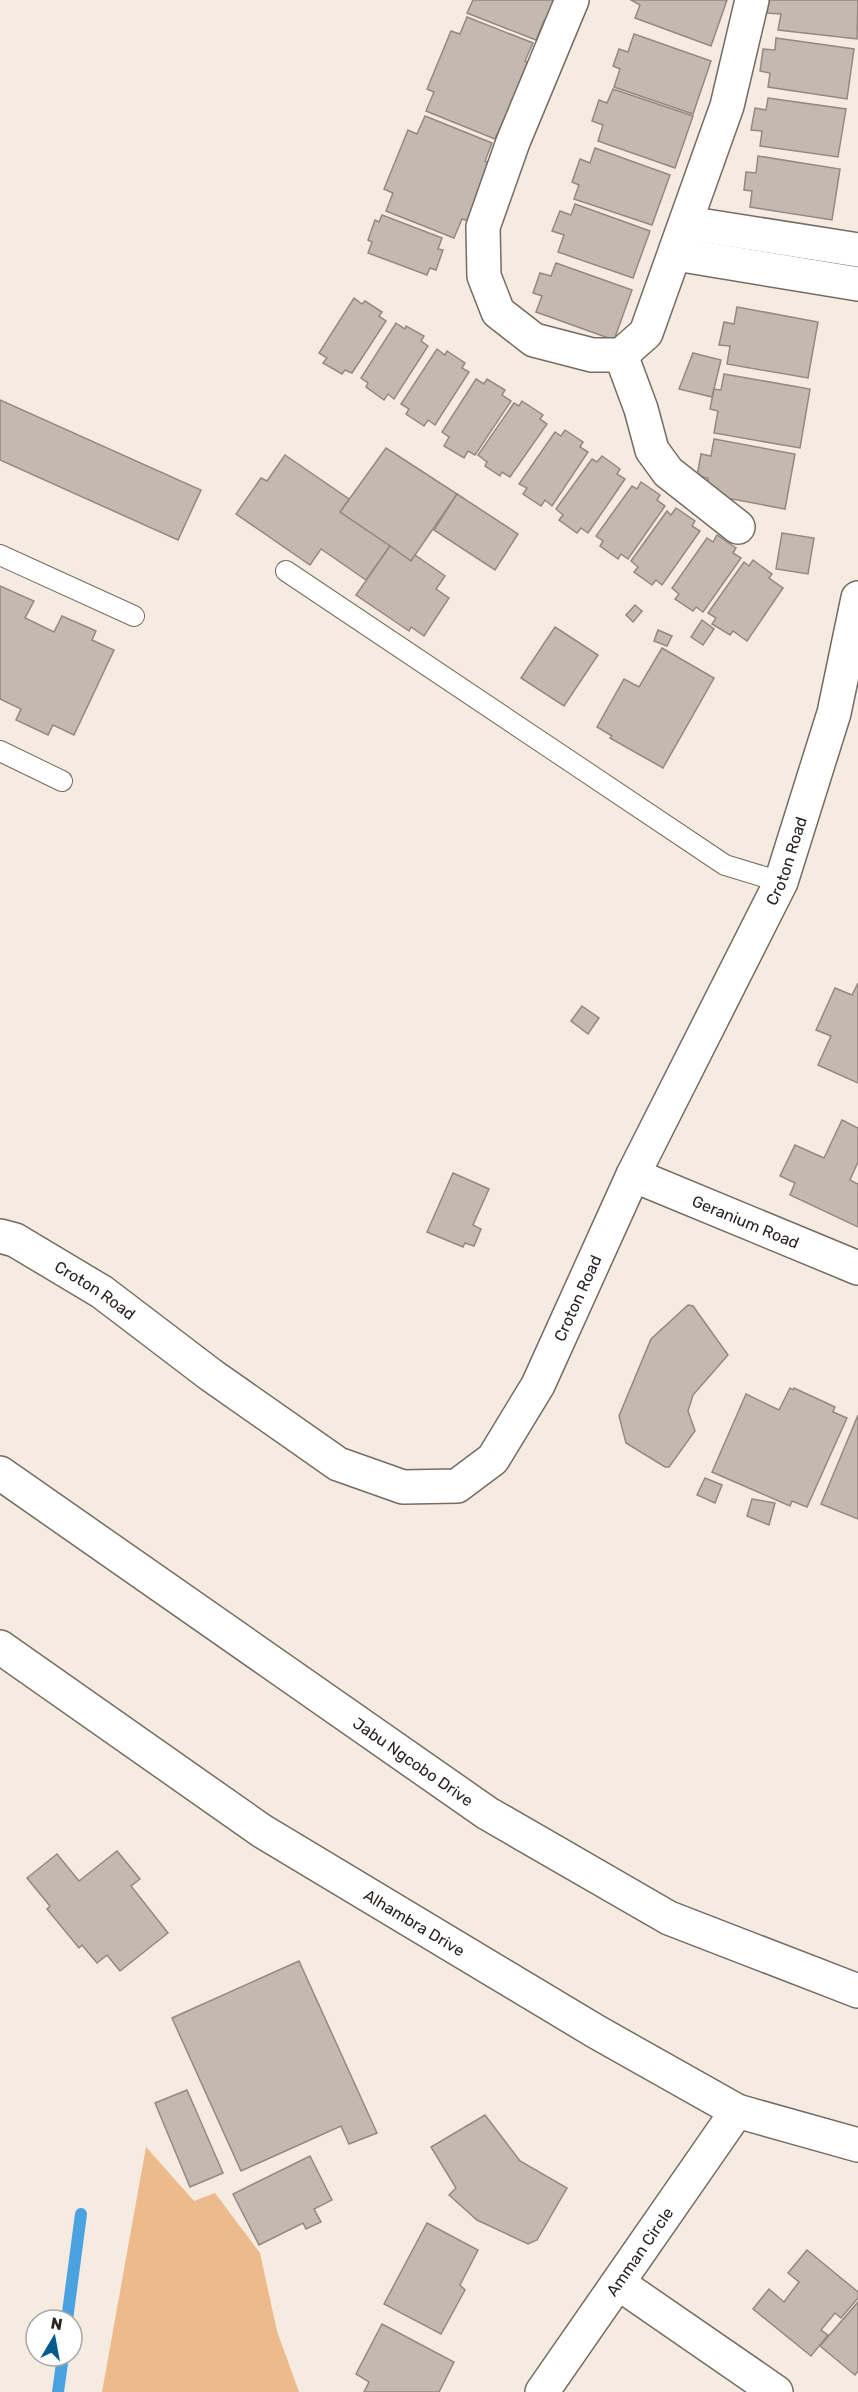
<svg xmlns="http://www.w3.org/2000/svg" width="858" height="2392" viewBox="0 0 858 2392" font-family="Rubik,sans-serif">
	<rect width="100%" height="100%" fill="#f6ebe1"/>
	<path fill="#edba8c" d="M 146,2147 L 194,2201 L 215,2193 L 260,2253 L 277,2331 L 299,2392 L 102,2392 Z"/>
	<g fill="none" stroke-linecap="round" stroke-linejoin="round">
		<g stroke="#4ba2e1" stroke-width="12">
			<path d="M 67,2320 L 81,2214"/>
			<path d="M 58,2392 L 63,2356"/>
		</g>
	</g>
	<g fill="#c4b9af" stroke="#948980" stroke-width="1.5">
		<path d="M 473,0 L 562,0 L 551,25 L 544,21 L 536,40 L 467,13 Z"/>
		<path d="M 631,0 L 727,0 L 711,46 L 635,18 L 640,5 Z"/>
		<path d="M 769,0 L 858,0 L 857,39 L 778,30 L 781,14 L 767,13 Z"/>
		<path d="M 467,17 L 533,43 L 525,61 L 535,65 L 511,123 L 504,119 L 495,139 L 426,111 L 434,92 L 427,89 L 451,31 L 460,34 Z"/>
		<path d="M 634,34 L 711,61 L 693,114 L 614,87 L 620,69 L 613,66 L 619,49 L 628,52 Z"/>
		<path d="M 776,38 L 854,49 L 847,99 L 768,87 L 770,73 L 760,71 L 763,49 L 775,50 Z"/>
		<path d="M 613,89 L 693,116 L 675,168 L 598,141 L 603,125 L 592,121 L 599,100 L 607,103 Z"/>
		<path d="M 768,98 L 846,109 L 838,157 L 760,146 L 762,131 L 751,130 L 755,108 L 766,110 Z"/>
		<path d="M 425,116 L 492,143 L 485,161 L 494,165 L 471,222 L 462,219 L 454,238 L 386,211 L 393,193 L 384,189 L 408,130 L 417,134 Z"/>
		<path d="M 595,148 L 670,175 L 652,225 L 574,199 L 579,185 L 572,182 L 580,159 L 590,163 Z"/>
		<path d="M 758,156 L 840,169 L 832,220 L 750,207 L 752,191 L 744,190 L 746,172 L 756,173 Z"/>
		<path d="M 575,204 L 650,231 L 633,278 L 558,252 L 564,235 L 552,231 L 560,211 L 571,215 Z"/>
		<path d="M 382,215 L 442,238 L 438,249 L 443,250 L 436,270 L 430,268 L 427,275 L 368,253 L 372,242 L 368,240 L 375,220 L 379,222 Z"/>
		<path d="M 556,263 L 632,290 L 614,340 L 536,312 L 542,296 L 533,293 L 540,273 L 551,276 Z"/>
		<path d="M 354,298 L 362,304 L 365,301 L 382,312 L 379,316 L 386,321 L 352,373 L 345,370 L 342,374 L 323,363 L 327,358 L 319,353 Z"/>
		<path d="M 737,307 L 818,322 L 808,378 L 727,364 L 730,346 L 719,345 L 724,322 L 734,324 Z"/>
		<path d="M 396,323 L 405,329 L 406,326 L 424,336 L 421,341 L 428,346 L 394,399 L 388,394 L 384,400 L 366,387 L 368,383 L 361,378 Z"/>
		<path d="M 437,349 L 445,355 L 447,351 L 465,363 L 462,368 L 469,372 L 435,425 L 428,420 L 424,426 L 406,414 L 409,409 L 401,404 Z"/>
		<path d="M 693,353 L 721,360 L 712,397 L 679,389 Z"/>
		<path d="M 724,374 L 810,389 L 800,448 L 714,433 L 718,411 L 710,409 L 714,389 L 721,390 Z"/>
		<path d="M 476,379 L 484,384 L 487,379 L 505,390 L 502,395 L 511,401 L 475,455 L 468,451 L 464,458 L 444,446 L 449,437 L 442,432 Z"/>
		<path d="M 0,400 L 201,490 L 178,540 L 0,460 Z"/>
		<path d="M 522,401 L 543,415 L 540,419 L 547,424 L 510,477 L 502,472 L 500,476 L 485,466 L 487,462 L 478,455 L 514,403 L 519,406 Z"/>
		<path d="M 565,430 L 583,442 L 580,447 L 588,452 L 552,506 L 545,500 L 541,506 L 523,494 L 527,488 L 519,484 L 555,432 L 561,436 Z"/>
		<path d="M 714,439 L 795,454 L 785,509 L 705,494 L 708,478 L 697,476 L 701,454 L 711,456 Z"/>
		<path d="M 386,448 L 457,494 L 411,561 L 340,512 Z"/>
		<path d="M 285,455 L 349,499 L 340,512 L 390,546 L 366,580 L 321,549 L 310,565 L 236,514 L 261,478 L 267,481 Z"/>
		<path d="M 602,456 L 620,469 L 617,474 L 625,479 L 588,533 L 581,528 L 577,533 L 559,520 L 563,515 L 556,509 L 592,459 L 597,462 Z"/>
		<path d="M 641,482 L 660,495 L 657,500 L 665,506 L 628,559 L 621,554 L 618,559 L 600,546 L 603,541 L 596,536 L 632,486 L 637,489 Z"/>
		<path d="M 457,494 L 518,534 L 495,570 L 434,530 Z"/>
		<path d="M 676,508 L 695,521 L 692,526 L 700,531 L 662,585 L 656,580 L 652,585 L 634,572 L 638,567 L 631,561 L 667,511 L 671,515 Z"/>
		<path d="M 782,533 L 814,538 L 808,574 L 776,569 Z"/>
		<path d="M 717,535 L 736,548 L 733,553 L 741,558 L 703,612 L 696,607 L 693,611 L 675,599 L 679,594 L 672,588 L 707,538 L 713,542 Z"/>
		<path d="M 390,546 L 411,561 L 415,555 L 445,576 L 436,589 L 449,598 L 424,636 L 411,627 L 409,631 L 356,595 Z"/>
		<path d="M 753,560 L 772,574 L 769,578 L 783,588 L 747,641 L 733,631 L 730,635 L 712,624 L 716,618 L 708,613 L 744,562 L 749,566 Z"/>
		<path d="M 0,586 L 34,601 L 25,618 L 54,632 L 62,616 L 96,631 L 92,640 L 114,650 L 74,735 L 53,725 L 48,735 L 16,720 L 21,709 L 0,699 Z"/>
		<path d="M 635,605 L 642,611 L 633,622 L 626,615 Z"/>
		<path d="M 702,620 L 714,629 L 703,645 L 691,637 Z"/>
		<path d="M 555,627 L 598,655 L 564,706 L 521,678 Z"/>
		<path d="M 658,630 L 672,636 L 667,646 L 654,641 Z"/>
		<path d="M 662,648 L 714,678 L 663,768 L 610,738 L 612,736 L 597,727 L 624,679 L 639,687 Z"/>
		<path d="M 858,983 L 858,1083 L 818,1065 L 831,1036 L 816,1030 L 835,988 L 852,995 Z"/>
		<path d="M 582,1006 L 599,1018 L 588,1034 L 571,1021 Z"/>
		<path d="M 842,1120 L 858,1128 L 858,1162 L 850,1180 L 858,1184 L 858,1227 L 790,1195 L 795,1183 L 780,1176 L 795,1145 L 824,1158 Z"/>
		<path d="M 453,1173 L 489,1189 L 473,1225 L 481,1229 L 474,1246 L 465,1243 L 463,1247 L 427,1232 Z"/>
		<path d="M 688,1305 L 693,1306 L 728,1355 L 693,1395 L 688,1411 L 695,1431 L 669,1467 L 665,1467 L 626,1443 L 619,1416 L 651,1339 Z"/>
		<path d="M 790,1388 L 793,1390 L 794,1388 L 835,1407 L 833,1412 L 847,1418 L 807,1507 L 792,1501 L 790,1506 L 712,1472 L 746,1394 L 779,1410 Z"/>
		<path d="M 858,1415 L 858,1519 L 821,1504 Z"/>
		<path d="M 705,1478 L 722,1485 L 715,1503 L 697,1495 Z"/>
		<path d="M 752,1499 L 775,1503 L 769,1525 L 747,1516 Z"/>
		<path d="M 117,1851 L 140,1879 L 131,1886 L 168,1933 L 120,1971 L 107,1955 L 97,1963 L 82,1945 L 79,1948 L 47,1909 L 50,1906 L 27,1878 L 57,1854 L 79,1881 Z"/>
		<path d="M 299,1961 L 377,2133 L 349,2144 L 341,2126 L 241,2171 L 172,2018 Z"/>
		<path d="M 187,2090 L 223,2173 L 190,2187 L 155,2103 Z"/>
		<path d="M 485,2115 L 520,2161 L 567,2188 L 537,2240 L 528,2244 L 477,2220 L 449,2195 L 456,2188 L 431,2147 Z"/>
		<path d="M 310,2156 L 332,2200 L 314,2209 L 321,2222 L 306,2229 L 303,2223 L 259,2245 L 233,2194 Z"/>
		<path d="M 427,2223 L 478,2250 L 460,2285 L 465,2290 L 441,2334 L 384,2304 Z"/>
		<path d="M 807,2250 L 858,2292 L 858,2298 L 841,2318 L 835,2313 L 821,2330 L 828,2335 L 811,2356 L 753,2309 L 769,2289 L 784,2302 L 799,2282 L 788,2273 Z"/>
		<path d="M 858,2302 L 858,2371 L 855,2375 L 820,2346 Z"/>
		<path d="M 382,2324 L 454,2362 L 439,2392 L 364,2392 L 369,2382 L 356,2374 Z"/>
	</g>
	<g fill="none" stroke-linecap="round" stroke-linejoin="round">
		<defs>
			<g id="service">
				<path d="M 0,555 L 134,616"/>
				<path d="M 286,571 L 725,865 L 781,882"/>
				<path d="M 0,751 L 62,781"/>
			</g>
			<g id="minor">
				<path d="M 572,0 L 513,142 L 483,227 L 484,276 L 498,312 L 534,340 L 592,355 L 621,355 L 646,333 L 727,106 L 752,0"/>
				<path d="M 687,223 L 858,250"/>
				<path d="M 676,254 L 858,284"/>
				<path d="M 621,355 L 641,409 L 652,450 L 668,472 L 738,527"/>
				<path id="s1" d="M 633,1175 L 858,1268"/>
				<path id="s2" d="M 0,1236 L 15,1240 L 102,1292 L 211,1375 L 338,1464 L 403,1487 L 457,1486 L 493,1459 L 538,1385 L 633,1175 L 781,882 L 834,713 L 858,598"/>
				<path id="s3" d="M 0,1647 L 262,1831 L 595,2031 L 737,2111 L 858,2145"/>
				<path d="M 618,2283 L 776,2392"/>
				<path id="s4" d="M 542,2392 L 737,2111"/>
			</g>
			<g id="secondary">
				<path id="s5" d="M 0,1473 L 487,1813 L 669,1918 L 858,1991"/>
			</g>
		</defs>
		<use href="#service" stroke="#756b63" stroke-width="22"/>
		<use href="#minor" stroke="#756b63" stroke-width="36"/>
		<use href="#secondary" stroke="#756b63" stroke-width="36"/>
		<use href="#service" stroke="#fff" stroke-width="20"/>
		<use href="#minor" stroke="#fff" stroke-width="33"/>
		<use href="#secondary" stroke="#fff" stroke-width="33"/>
	</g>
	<g text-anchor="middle" stroke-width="4.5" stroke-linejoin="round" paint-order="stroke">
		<g font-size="16" fill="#282320" stroke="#fff">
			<text dy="6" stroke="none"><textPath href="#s2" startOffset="1244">Croton Road</textPath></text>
			<text dy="6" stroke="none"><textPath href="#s1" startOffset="122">Geranium Road</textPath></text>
			<text dy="6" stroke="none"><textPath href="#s2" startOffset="110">Croton Road</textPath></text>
			<text dy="6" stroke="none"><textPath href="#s2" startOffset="759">Croton Road</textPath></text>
			<text dy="6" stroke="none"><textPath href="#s5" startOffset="504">Jabu Ngcobo Drive</textPath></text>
			<text dy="6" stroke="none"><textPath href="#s3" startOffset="498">Alhambra Drive</textPath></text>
			<text dy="6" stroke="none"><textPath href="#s4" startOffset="171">Amman Circle</textPath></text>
		</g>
	</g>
	<g transform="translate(54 2338) rotate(10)"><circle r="28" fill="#ffffff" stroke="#a9a7a6" stroke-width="1.5"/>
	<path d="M0-4.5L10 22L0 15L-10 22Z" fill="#065b8d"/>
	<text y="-9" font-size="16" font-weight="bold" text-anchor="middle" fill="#282320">N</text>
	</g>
</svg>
